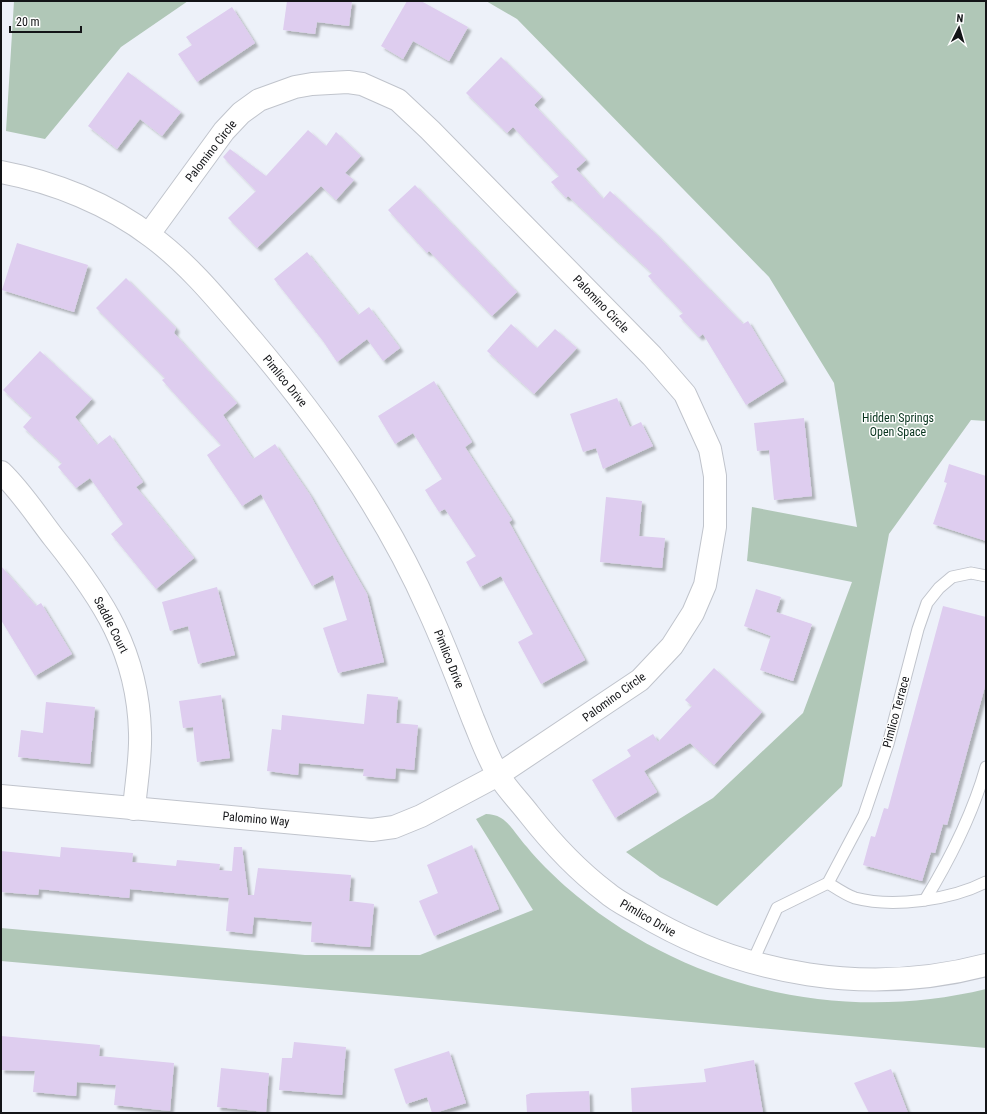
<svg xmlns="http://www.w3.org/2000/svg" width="987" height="1114" viewBox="0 0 987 1114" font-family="'Roboto Condensed',sans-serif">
	<defs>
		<filter id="shadow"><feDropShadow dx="3.5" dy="3.5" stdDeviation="1" flood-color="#0004"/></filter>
	</defs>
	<rect width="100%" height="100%" fill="#edf1f9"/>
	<g fill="#b0c7b7">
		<path d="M 14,1 L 188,1 L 121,47 L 45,139 L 6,131 Z"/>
		<path d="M 486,1 L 986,1 L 986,421 L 971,420 L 889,534 L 842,786 L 717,906 L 660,877 L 626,852 L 713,798 L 803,713 L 852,582 L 747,561 L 752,507 L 857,527 L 834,383 L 769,277 L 517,19 Z"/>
		<path d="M 486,814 C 491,814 496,815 501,818 C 511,824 519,839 527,847 C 538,861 552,874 565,886 C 680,987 837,1025 986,989 L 986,1048 L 1,961 L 1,928 L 305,955 L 420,955 L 533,910 L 476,819 Z"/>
	</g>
	<g fill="#decdef" filter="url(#shadow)">
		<path d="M 287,1 L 352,1 L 349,26 L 317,22 L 315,34 L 283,30 Z"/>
		<path d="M 407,1 L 421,1 L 468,27 L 449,61 L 413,41 L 403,59 L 381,46 Z"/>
		<path d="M 232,7 L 255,43 L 197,82 L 178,54 L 192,45 L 186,37 Z"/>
		<path d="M 501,57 L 542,97 L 534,105 L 586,160 L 576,169 L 603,199 L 610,191 L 656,234 L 743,324 L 748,321 L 784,381 L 746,405 L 703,334 L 699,337 L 679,316 L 683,313 L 648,276 L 652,273 L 568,196 L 566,198 L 551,182 L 559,176 L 513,127 L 507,133 L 466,93 Z"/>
		<path d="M 128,72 L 181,112 L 162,136 L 140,119 L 117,149 L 88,126 Z"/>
		<path d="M 308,130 L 326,146 L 336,132 L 361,156 L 345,173 L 354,180 L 336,200 L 321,186 L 257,248 L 228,218 L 256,191 L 223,157 L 230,149 L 266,176 Z"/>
		<path d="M 415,185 L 517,292 L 492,316 L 429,251 L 427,253 L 388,210 Z"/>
		<path d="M 17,243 L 88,265 L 74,312 L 2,290 Z"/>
		<path d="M 307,252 L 358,315 L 369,307 L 400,348 L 383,361 L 367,339 L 337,362 L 323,341 L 274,279 Z"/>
		<path d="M 126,278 L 176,328 L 174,333 L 237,403 L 223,415 L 253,459 L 275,444 L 310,495 L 367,594 L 384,662 L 338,673 L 323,628 L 347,620 L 333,575 L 312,586 L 261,494 L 242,506 L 207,455 L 221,445 L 162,380 L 165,378 L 96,308 Z"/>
		<path d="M 511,324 L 537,348 L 555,329 L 577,348 L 534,394 L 487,351 Z"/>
		<path d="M 40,351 L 92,399 L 75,417 L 97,445 L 110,435 L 143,482 L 136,487 L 194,558 L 156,589 L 111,534 L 123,524 L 90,478 L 76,488 L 58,467 L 62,463 L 23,427 L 32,417 L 3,390 Z"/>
		<path d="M 434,381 L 472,442 L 465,447 L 512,520 L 509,522 L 585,660 L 541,684 L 518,642 L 533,634 L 501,576 L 480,587 L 466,562 L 476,556 L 445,509 L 439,512 L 425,490 L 442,479 L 413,433 L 395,444 L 378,416 Z"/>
		<path d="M 617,398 L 630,427 L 641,422 L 653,446 L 603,469 L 596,448 L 583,452 L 570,414 Z"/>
		<path d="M 804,418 L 812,496 L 774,500 L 769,450 L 757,451 L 754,423 Z"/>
		<path d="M 949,464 L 986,476 L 986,541 L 933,524 L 947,483 L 944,482 Z"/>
		<path d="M 606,497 L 642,501 L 639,536 L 665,538 L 662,568 L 600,562 Z"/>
		<path d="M 1,566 L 36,606 L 41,603 L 72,654 L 35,676 L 1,620 Z"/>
		<path d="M 217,587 L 235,655 L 198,664 L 188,626 L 170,631 L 162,602 Z"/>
		<path d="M 756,589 L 781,597 L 776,612 L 812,624 L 793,681 L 760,670 L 771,636 L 744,626 Z"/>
		<path d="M 943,606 L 986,617 L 986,683 L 947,825 L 943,824 L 935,853 L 931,852 L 922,881 L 863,865 L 871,836 L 875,837 L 884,808 L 888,809 Z"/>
		<path d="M 714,668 L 762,712 L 714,765 L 690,743 L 644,771 L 657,792 L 615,818 L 592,780 L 631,756 L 627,750 L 653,734 L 658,742 L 692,706 L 685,700 Z"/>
		<path d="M 367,694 L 398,697 L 396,723 L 418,725 L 414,770 L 396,768 L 395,779 L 363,776 L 364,769 L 299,763 L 298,775 L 267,771 L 272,729 L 281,730 L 282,715 L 364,724 Z"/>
		<path d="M 221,695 L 230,758 L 197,762 L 193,727 L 183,728 L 179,701 Z"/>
		<path d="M 46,702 L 95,707 L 90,764 L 18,757 L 21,730 L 43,733 Z"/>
		<path d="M 472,845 L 499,909 L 434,936 L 419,901 L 438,893 L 427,865 Z"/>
		<path d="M 61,847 L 133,853 L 132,862 L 176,866 L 177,860 L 220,864 L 219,870 L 232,871 L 234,847 L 242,847 L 248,895 L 254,895 L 258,868 L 351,875 L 349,901 L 374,904 L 370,947 L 311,942 L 312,922 L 254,917 L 252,934 L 226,931 L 229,898 L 130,889 L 129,898 L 39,889 L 38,895 L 1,892 L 1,851 L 60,857 Z"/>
		<path d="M 1,1036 L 100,1045 L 99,1056 L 174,1063 L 170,1111 L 114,1105 L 116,1085 L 77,1082 L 76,1096 L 33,1092 L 35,1071 L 1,1070 Z"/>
		<path d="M 294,1042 L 346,1047 L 342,1095 L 279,1090 L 282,1058 L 292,1058 Z"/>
		<path d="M 449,1051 L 466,1103 L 435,1113 L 432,1113 L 427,1097 L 406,1104 L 394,1069 Z"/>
		<path d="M 754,1060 L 763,1113 L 632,1113 L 631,1088 L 706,1082 L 704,1069 Z"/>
		<path d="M 221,1068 L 269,1073 L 266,1112 L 217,1107 Z"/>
		<path d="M 891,1069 L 908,1113 L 869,1113 L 854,1083 Z"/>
		<path d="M 589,1091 L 590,1113 L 527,1113 L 526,1095 L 531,1093 Z"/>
	</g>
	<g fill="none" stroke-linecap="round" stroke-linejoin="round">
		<defs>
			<g id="service">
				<path d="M 828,883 C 836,888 846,895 855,898 C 893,908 951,900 986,882"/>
				<path d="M 925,900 C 950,859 973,813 986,767"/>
				<path d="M 752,963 L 777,908 L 828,883 L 864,815 L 888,744 L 918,629 L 927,603 L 939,588 L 952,577 L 971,573 L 986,576"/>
			</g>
			<g id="minor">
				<path d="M 1,472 C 21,491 37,516 54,538 C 103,599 138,652 140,733 C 141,758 136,784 134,809"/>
				<path d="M 1,796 L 372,830 L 394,827 L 421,816 L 498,775 L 640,680 L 672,646 L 693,613 L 705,585 L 715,527 L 715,476 L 710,449 L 685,394 L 652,356 L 430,130 L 398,100 L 362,84 L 348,82 L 312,84 L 295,87 L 259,100 L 241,113 L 224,131 L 149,234"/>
			</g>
			<path id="tertiary" d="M 1,172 C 54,182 109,204 152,237 C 191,266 221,304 252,340 C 322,423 385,511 429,611 C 445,646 459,683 473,719 C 481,738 488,759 499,776 C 507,789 519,801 529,814 C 551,842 577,870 606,892 C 616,901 629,907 641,914 C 744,976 869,996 986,965"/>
		</defs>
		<use href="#service" stroke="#c0c4cc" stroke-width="13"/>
		<use href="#minor" stroke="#c0c4cc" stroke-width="24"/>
		<use href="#tertiary" stroke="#c0c4cc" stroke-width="24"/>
		<use href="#service" stroke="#fff" stroke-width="11"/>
		<use href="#minor" stroke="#fff" stroke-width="22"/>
		<use href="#tertiary" stroke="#fff" stroke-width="22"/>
	</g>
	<g text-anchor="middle" stroke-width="3" stroke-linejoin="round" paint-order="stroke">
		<g font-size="12" fill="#131417" stroke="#fefefe">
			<text transform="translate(211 151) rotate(-52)" y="4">Palomino Circle</text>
			<text transform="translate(601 304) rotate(46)" y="4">Palomino Circle</text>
			<text transform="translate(285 381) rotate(51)" y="4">Pimlico Drive</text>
			<text transform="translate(111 625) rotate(63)" y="4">Saddle Court</text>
			<text transform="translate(449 659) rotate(68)" y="4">Pimlico Drive</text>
			<text transform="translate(614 697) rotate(-36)" y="4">Palomino Circle</text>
			<text transform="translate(896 712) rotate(-75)" y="4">Pimlico Terrace</text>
			<text transform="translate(256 819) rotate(5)" y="4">Palomino Way</text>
			<text transform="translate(648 918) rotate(30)" y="4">Pimlico Drive</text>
		</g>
		<g font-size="12" fill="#06331c" stroke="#fefefe">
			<text x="898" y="422">Hidden Springs<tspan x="898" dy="14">Open Space</tspan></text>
		</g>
	</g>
	<rect width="987" height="1114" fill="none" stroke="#131417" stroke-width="4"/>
	<g transform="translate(959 28) rotate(5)" stroke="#fefefe" stroke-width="3" paint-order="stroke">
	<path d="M0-3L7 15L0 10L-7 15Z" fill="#131417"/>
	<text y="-6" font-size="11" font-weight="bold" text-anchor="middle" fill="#131417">N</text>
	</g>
	<path d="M10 26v6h71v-6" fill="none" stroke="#131417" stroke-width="2"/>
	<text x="16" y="26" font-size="12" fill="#131417" stroke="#fefefe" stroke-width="3" paint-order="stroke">20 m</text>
</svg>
